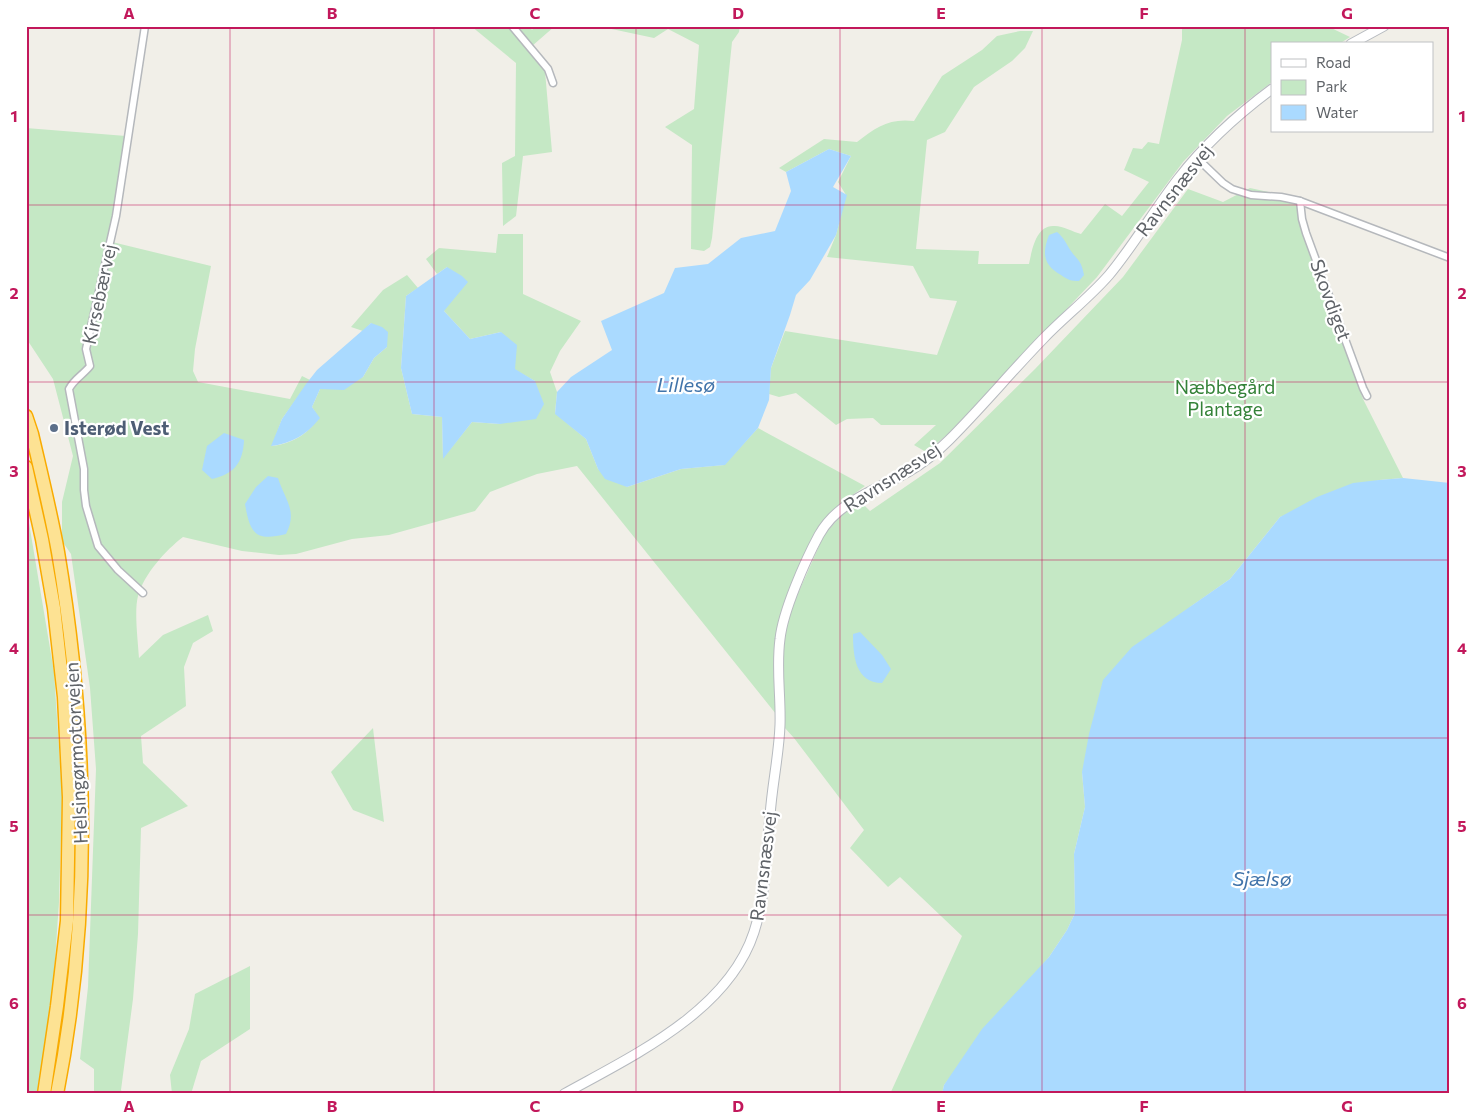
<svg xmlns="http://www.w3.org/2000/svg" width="1476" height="1120" viewBox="0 0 1476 1120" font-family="Commissioner,sans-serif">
	<rect width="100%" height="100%" fill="#f1efe8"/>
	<g fill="#c5e8c5">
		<path d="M 471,26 L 508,26 L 545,71 L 552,152 L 523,156 L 516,216 L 503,226 L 502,163 L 515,156 L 516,63 Z"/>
		<path d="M 516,26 L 529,26 L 532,30 L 536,26 L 555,26 L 532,46 Z"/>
		<path d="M 609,26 L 740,26 L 739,32 L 732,42 L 712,238 L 710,247 L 704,251 L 691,249 L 692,145 L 665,127 L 694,109 L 699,45 L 668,29 L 654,38 L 607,28 Z"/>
		<path d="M 1182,26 L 1327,26 L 1350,37 L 1339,44 L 1272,44 L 1272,82 L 1227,116 L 1183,162 L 1097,277 L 948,434 L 926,452 L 914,445 L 936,425 L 881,425 L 873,418 L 847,419 L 836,425 L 796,393 L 779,397 L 769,394 L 771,368 L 785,331 L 937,355 L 957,301 L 930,298 L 913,266 L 827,257 L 836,235 L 846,195 L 838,182 L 851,156 L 829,149 L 786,172 L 779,168 L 824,139 L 857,142 C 876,127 889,118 914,121 L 942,76 L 982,50 L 997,36 L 1020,31 L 1033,31 L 1025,48 L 1012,61 L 974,87 L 945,132 L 927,140 L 916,249 L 979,251 L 978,264 L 1029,264 C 1032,250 1036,224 1055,226 C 1063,226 1073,232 1081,234 L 1105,204 L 1122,216 L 1149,182 L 1124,170 L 1133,148 L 1142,149 L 1148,142 L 1159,144 L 1182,40 Z"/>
		<path d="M 26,128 L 126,136 L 108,241 L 211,266 L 195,349 L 193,371 L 198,382 L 290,399 L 302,376 L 310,380 L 282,419 L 272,446 C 294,443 306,435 319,418 L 312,407 L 320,389 L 328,389 L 363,377 L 374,358 L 387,347 L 371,323 L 363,331 L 351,327 L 383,290 L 407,275 L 418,288 L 406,296 L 401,368 L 412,414 L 442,417 L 443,458 L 472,422 L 500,424 L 535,381 L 515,370 L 501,332 L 470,339 L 444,311 L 447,267 L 437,274 L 426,259 L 439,248 L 496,253 L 498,234 L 523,234 L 523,294 L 581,321 L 560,351 L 550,372 L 557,392 L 555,413 L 586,439 L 598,469 L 627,487 L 681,469 L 724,465 L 758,428 L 865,486 L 836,507 L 819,529 L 782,613 L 776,636 L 776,714 L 577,466 L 537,474 L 490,492 L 475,511 L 389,535 L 352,539 L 296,554 L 279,555 L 242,551 L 183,537 C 166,550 144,574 138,596 C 134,611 138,641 139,658 L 163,635 L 208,615 L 213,631 L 193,643 L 184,667 L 186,706 L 141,736 L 143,763 L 188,806 L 141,828 L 138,934 L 133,999 L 121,1090 L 123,1094 L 94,1094 L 94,1069 L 80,1059 L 88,987 L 96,769 L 90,688 L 71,554 L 62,541 L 62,502 L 73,456 L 53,379 L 26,338 Z"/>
		<path d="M 1250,188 L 1300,199 L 1302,230 L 1363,399 L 1403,478 L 1379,480 L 1280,517 L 1230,579 L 1190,607 L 1082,772 L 1085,807 L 1074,854 L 1075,913 L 1067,930 L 1049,957 L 944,1085 L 942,1094 L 890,1094 L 962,936 L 900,877 L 888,887 L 850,848 L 864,830 L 794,738 L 784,727 L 784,636 L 788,616 L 824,535 L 840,517 L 859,500 L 870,511 L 940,463 L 1035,369 L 1123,277 L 1188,189 L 1223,202 Z"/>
		<path d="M 26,505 L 54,672 L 62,794 L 59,902 L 53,990 L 37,1094 L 26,1094 Z"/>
		<path d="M 373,728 L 384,822 L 353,810 L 331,772 Z"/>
		<path d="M 250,966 L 250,1029 L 201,1061 L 191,1094 L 172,1094 L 170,1075 L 189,1029 L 195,994 Z"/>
	</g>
	<g fill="#aadaff">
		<path d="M 829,149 L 851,156 L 833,187 L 847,195 L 836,235 L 810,280 L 796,295 L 790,315 L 771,368 L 769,400 L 758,428 L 725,465 L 681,469 L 627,487 L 605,479 L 598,469 L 586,439 L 555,414 L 557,392 L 571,377 L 612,350 L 601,321 L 664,293 L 675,268 L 708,264 L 741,238 L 775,231 L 791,191 L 786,172 Z"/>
		<path d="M 1057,232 C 1063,237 1065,241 1069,248 C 1076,260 1081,258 1084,275 L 1079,281 C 1071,281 1068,280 1061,275 C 1043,265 1042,253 1049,235 Z"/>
		<path d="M 447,267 L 462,276 L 468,282 L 444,311 L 470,339 L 501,332 L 517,345 L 515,369 L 535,381 L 544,404 L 536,419 L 500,424 L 472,422 L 443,459 L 442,417 L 412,414 L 401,368 L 406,296 Z"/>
		<path d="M 371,323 L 382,327 L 388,332 L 387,347 L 374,358 L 363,377 L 344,390 L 320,389 L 312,407 L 320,418 C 306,435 293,443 271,446 L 282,419 L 306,384 L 317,370 Z"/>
		<path d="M 224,433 L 244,440 C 243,463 234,474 212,479 L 202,470 L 207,446 Z"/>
		<path d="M 268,476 L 278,478 C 285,500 298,511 286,534 C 255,542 250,533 245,504 L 256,487 Z"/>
		<path d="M 1403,478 L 1450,483 L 1450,1094 L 942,1094 L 944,1085 L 982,1029 L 1049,957 L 1067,930 L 1075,913 L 1074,854 L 1085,807 L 1082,772 L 1089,734 L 1103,680 L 1132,647 L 1230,579 L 1280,517 L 1317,497 L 1353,483 L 1379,480 Z"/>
		<path d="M 860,632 L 882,655 L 891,669 L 882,683 C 855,683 853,655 853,634 Z"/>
	</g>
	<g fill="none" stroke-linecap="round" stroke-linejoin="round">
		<defs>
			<g id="minor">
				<path d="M 512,26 L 548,69 L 553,83"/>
				<path d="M 1197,158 L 1223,183 L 1232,189 L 1251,195 L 1281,197 L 1300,201 L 1450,258"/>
				<path d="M 1300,201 L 1302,219 L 1306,233 L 1363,388 L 1367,396"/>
				<path d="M 143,593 L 118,570 L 98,546 L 86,506 L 84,490 L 84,469 L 69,389 C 74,379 83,375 90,366 L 86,349 L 116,216 L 145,26"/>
			</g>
			<g id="secondary">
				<path d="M 1351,44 L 1384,26"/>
				<path d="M 564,1094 C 632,1056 728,1012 754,932 C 766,895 766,855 770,816 C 772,785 779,755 780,725 C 781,696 776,668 780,639 C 783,611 805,561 819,535 C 838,501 876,490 908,472 C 923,463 937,452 949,440 C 982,407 1011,372 1043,339 C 1064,317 1089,298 1109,275 C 1134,245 1154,210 1178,179 C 1205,144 1237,115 1272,89"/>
			</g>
			<g id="motorway">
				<path d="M 26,416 L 32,434 C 41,473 51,513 58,552 C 88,731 92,915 57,1094"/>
				<path d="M 26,467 L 42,539 L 54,608 L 64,697 L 69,797 L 67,921 L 57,1006 L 44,1094"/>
			</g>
		</defs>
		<use href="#minor" stroke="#b5b8bc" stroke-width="9"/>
		<use href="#secondary" stroke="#b6babf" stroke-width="11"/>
		<use href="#motorway" stroke="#f9ab00" stroke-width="15"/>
		<use href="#minor" stroke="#fff" stroke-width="6"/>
		<use href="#secondary" stroke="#fff" stroke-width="9"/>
		<use href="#motorway" stroke="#fde293" stroke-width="12"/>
	</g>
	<path fill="none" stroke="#c2185b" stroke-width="1" stroke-opacity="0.55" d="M 230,26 L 230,1094M 434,26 L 434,1094M 636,26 L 636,1094M 840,26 L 840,1094M 1042,26 L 1042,1094M 1245,26 L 1245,1094M 26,205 L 1450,205M 26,382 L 1450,382M 26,560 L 1450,560M 26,738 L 1450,738M 26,915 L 1450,915"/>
	<circle fill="#5c6f8a" stroke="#fff" stroke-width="2" cx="54" cy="428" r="5"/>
	<g text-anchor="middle" stroke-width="4.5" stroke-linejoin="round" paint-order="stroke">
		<g font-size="19" fill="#5f6368" stroke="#fff">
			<text transform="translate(1174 190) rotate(-52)" y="7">Ravnsnæsvej</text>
			<text transform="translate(99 294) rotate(-78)" y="7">Kirsebærvej</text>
			<text transform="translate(1331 300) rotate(70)" y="7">Skovdiget</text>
			<text transform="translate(892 477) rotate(-33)" y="7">Ravnsnæsvej</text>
			<text transform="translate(76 753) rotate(-93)" y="7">Helsingørmotorvejen</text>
			<text transform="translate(763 866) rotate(-83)" y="7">Ravnsnæsvej</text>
		</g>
		<g font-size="19" fill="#348238" stroke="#fff">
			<text x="1225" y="394">Næbbegård<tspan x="1225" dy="22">Plantage</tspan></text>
		</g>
		<g font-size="19" font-weight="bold" fill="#4e5e75" stroke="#fff" text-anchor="start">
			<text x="64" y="435">Isterød Vest</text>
		</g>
		<g font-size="20" font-style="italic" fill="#4174aa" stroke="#fff">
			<text x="686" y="392">Lillesø</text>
			<text x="1262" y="886">Sjælsø</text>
		</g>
	</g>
	<rect width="1476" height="1120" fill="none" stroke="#ffffff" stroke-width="55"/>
	<rect x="1271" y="42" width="162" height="90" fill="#ffffff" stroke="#bfc1c3"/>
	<rect x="1281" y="59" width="25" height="8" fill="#ffffff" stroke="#bfc1c3"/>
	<text x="1316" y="68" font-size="15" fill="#5f6368">Road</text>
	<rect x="1281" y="80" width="25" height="15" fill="#c5e8c5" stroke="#bfc1c3"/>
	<text x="1316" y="92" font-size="15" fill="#5f6368">Park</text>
	<rect x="1281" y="105" width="25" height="15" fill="#aadaff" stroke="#bfc1c3"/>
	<text x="1316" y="118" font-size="15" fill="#5f6368">Water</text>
	<rect x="28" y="28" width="1420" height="1064" fill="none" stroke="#c2185b" stroke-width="2"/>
	<g font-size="16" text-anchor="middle" font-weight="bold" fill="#c2185b">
		<text x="129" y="19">A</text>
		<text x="332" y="19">B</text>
		<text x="535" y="19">C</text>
		<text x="738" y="19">D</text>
		<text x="941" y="19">E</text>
		<text x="1144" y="19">F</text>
		<text x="1347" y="19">G</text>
		<text x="14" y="122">1</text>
		<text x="1462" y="122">1</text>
		<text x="14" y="299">2</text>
		<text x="1462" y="299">2</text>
		<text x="14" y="477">3</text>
		<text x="1462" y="477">3</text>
		<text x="14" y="654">4</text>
		<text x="1462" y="654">4</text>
		<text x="14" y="832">5</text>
		<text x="1462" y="832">5</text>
		<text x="14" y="1009">6</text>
		<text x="1462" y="1009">6</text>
		<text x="129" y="1112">A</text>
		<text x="332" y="1112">B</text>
		<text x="535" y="1112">C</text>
		<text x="738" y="1112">D</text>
		<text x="941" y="1112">E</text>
		<text x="1144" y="1112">F</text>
		<text x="1347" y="1112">G</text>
	</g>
</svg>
